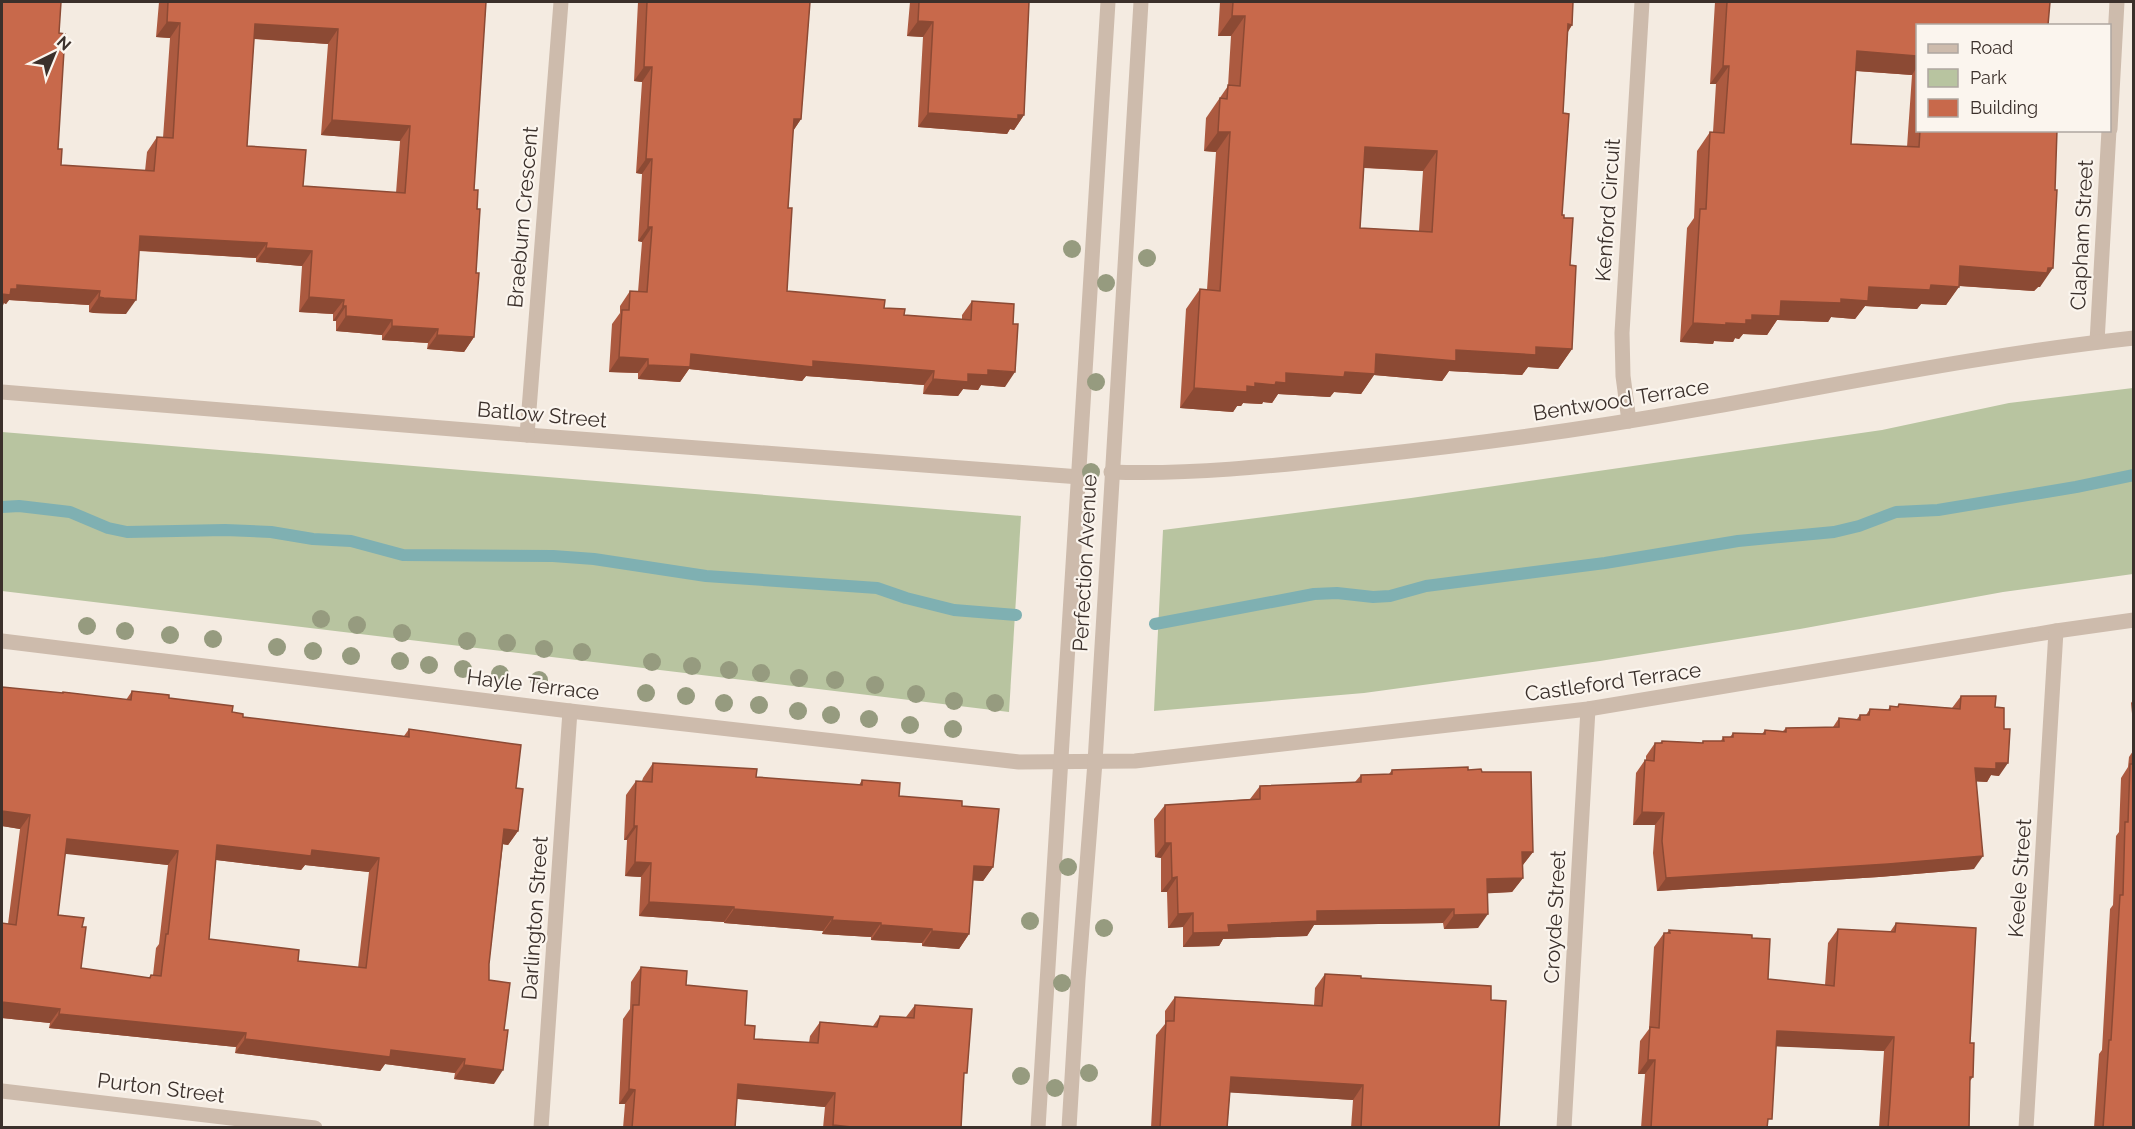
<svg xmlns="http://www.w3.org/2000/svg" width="2135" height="1129" viewBox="0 0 2135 1129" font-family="Raleway,sans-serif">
	<rect width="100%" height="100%" fill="#f4ebe1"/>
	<g fill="#b8c4a0">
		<path d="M 2133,388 L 2133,574 L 2003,592 L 1800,629 L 1600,661 L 1364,693 L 1154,711 L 1163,530 L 1411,498 L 1882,430 L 2009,403 Z"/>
		<path d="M 2,432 L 1021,516 L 1009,712 L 2,591 Z"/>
	</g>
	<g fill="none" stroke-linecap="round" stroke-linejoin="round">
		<g stroke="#7fb0b2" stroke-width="12">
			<path d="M 2,507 L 19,506 L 70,512 L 108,528 L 127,532 L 225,530 L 271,532 L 313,539 L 351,541 L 403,555 L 553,556 L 594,559 L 706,576 L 877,588 L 906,598 L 954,610 L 1016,615"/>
			<path d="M 1155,624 L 1314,594 L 1337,593 L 1373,597 L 1390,596 L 1426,586 L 1605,563 L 1738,541 L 1834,532 L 1859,526 L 1896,512 L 1938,510 L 2076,487 L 2134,475"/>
		</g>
		<g stroke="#cdbbac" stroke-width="15">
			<path d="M 2110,129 L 2117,2"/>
			<path d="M 2097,342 L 2109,130"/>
			<path d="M 2,392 L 527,435 L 1080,477"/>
			<path d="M 1629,421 L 1623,376 L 1622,333 L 1642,2"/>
			<path d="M 527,435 L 561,2"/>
			<path d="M 1111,472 C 1196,475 1281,465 1365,456 C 1477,444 1588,429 1699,409 C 1843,384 1987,354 2134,338"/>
			<path d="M 2,641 L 570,711 L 1019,762 L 1135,761 L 1588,709 L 2056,631 L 2134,620"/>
			<path d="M 2,1091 L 315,1128"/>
			<path d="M 541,1128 L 570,711"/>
			<path d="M 1038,1128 L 1108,2"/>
			<path d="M 1069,1128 L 1078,979 L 1095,762 L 1141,2"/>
			<path d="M 1564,1128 L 1588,709"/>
			<path d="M 2026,1128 L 2056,631"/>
		</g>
	</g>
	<g fill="#969b7f">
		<circle cx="1072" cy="249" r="9"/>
		<circle cx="1147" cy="258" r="9"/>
		<circle cx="1106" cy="283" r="9"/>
		<circle cx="1096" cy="382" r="9"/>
		<circle cx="1091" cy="472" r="9"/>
		<circle cx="321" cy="619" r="9"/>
		<circle cx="357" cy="625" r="9"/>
		<circle cx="87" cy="626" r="9"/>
		<circle cx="125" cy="631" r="9"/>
		<circle cx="402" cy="633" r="9"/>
		<circle cx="170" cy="635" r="9"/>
		<circle cx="213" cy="639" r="9"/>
		<circle cx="467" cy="641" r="9"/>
		<circle cx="507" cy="643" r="9"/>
		<circle cx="277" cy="647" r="9"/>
		<circle cx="544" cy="649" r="9"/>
		<circle cx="313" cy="651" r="9"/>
		<circle cx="582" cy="652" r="9"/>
		<circle cx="351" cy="656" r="9"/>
		<circle cx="400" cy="661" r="9"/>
		<circle cx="652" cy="662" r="9"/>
		<circle cx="429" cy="665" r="9"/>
		<circle cx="692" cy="666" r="9"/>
		<circle cx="463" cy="669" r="9"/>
		<circle cx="729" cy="670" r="9"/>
		<circle cx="761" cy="673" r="9"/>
		<circle cx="500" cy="674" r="9"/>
		<circle cx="799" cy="678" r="9"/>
		<circle cx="539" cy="680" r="9"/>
		<circle cx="835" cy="680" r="9"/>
		<circle cx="875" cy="685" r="9"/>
		<circle cx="646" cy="693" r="9"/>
		<circle cx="916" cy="694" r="9"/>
		<circle cx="686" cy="696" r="9"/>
		<circle cx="954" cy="701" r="9"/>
		<circle cx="724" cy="703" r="9"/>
		<circle cx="995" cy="703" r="9"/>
		<circle cx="759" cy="705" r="9"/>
		<circle cx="798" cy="711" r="9"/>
		<circle cx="831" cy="715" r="9"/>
		<circle cx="869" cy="719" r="9"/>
		<circle cx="910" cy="725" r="9"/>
		<circle cx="953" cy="729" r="9"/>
		<circle cx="1068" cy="867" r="9"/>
		<circle cx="1030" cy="921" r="9"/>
		<circle cx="1104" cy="928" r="9"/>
		<circle cx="1062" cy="983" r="9"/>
		<circle cx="1089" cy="1073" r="9"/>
		<circle cx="1021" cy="1076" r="9"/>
		<circle cx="1055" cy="1088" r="9"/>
	</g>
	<g fill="#ac5a40" fill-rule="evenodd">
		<path d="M 159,2 L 486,2 L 474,190 L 477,209 L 474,337 L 464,352 L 427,349 L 428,343 L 382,340 L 382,335 L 336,331 L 336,321 L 333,321 L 333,314 L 299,312 L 302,266 L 256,262 L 256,258 L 139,251 L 126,314 L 94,313 L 89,312 L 89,305 L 9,300 L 6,304 L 4,303 L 59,33 L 58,149 L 61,165 L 145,171 L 147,152 L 157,137 L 163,138 L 170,38 L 156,37 ZM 254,39 L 328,44 L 321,135 L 400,141 L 396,193 L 303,186 L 247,146 Z"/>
		<path d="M 638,2 L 810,2 L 801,119 L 793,131 L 788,208 L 787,291 L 884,308 L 904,315 L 962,319 L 962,315 L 972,301 L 1005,387 L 981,385 L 978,390 L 963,389 L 958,396 L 923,394 L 924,385 L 806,376 L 802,381 L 689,369 L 680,382 L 638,379 L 638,373 L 609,372 L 612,324 L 620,313 L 620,306 L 630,291 L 638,292 L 642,242 L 638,241 L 642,174 L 636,173 L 642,82 L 634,81 Z"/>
		<path d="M 910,2 L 1029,2 L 1024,115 L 1014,130 L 1010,129 L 1007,134 L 918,127 L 923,37 L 907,36 Z"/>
		<path d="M 1220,2 L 1573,2 L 1572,25 L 1568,32 L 1563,113 L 1562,215 L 1570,265 L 1572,349 L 1558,369 L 1528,367 L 1522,375 L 1449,371 L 1442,381 L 1374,375 L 1361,394 L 1334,392 L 1330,397 L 1278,394 L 1272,403 L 1263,402 L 1262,404 L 1243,403 L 1241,406 L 1237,406 L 1233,412 L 1180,408 L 1186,309 L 1200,289 L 1207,290 L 1216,152 L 1204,151 L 1206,118 L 1228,86 L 1231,36 L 1218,36 ZM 1364,168 L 1423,171 L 1419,231 L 1360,228 Z"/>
		<path d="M 1715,2 L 2050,2 L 1917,26 L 1917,130 L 2057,130 L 2040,287 L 2038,287 L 2034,291 L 1959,286 L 1946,305 L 1921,304 L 1917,309 L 1865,306 L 1855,319 L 1831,317 L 1828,322 L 1777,320 L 1767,335 L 1743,334 L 1739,339 L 1735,338 L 1733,342 L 1714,341 L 1713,344 L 1680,342 L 1687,228 L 1694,218 L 1697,151 L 1710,132 L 1713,132 L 1716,84 L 1710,84 ZM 1856,71 L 1912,75 L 1907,147 L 1851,144 Z"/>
		<path d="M 2,687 L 62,693 L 63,692 L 126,700 L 132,691 L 169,698 L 232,712 L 243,717 L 404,736 L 409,729 L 516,788 L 518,831 L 508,845 L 503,844 L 489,964 L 489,980 L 494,1084 L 454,1079 L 455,1073 L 385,1064 L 380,1071 L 235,1053 L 236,1047 L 49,1028 L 50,1023 L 2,1018 L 2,923 L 8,924 L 20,829 L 2,826 ZM 65,853 L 168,865 L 159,944 L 156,948 L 153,975 L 151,975 L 149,978 L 81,968 L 58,915 ZM 216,860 L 301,870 L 305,865 L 369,872 L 358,968 L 298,961 L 209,939 Z"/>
		<path d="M 1961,696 L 1995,707 L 1999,776 L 1991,775 L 1987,782 L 1976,781 L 1974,869 L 1879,877 L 1657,891 L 1653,853 L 1655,825 L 1633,825 L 1636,773 L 1645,760 L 1646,760 L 1646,756 L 1655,743 L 1660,743 L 1662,741 L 1702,743 L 1703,741 L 1721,741 L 1723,737 L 1730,737 L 1733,733 L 1762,734 L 1765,730 L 1783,731 L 1786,728 L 1833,727 L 1839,718 L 1857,719 L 1860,715 L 1866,715 L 1870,709 L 1888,710 L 1890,706 L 1898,707 L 1899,704 L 1952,708 Z"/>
		<path d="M 2133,700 L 2133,724 L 2131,703 Z"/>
		<path d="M 2133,751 L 2133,1128 L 2094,1128 L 2099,1054 L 2102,1050 L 2110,909 L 2113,905 L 2116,836 L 2119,832 L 2121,778 L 2128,767 L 2129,757 Z"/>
		<path d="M 653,763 L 756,777 L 859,785 L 862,780 L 899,796 L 962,806 L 993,867 L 983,881 L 973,880 L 969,934 L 959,949 L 922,946 L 922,943 L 871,940 L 871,937 L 822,934 L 823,931 L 724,923 L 724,922 L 639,916 L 641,877 L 625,876 L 627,840 L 624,840 L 626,795 L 636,781 L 642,781 L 643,778 Z"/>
		<path d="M 1392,770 L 1468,770 L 1482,772 L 1533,852 L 1522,866 L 1523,878 L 1512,892 L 1487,893 L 1478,928 L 1444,929 L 1443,923 L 1314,925 L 1307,936 L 1223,939 L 1219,946 L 1183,947 L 1183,927 L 1168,928 L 1167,892 L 1161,892 L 1161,858 L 1155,857 L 1154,819 L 1165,805 L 1250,799 L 1260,786 L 1355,782 L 1361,775 L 1389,774 Z"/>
		<path d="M 1896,923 L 1970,1043 L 1973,1077 L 1970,1081 L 1969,1128 L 1879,1128 L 1884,1051 L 1776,1046 L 1767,1128 L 1641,1128 L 1645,1074 L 1638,1074 L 1640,1041 L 1649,1029 L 1654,947 L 1664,933 L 1667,933 L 1669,930 L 1752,938 L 1768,979 L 1825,985 L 1828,943 L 1838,929 L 1890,932 Z"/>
		<path d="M 641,967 L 686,985 L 745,1025 L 754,1039 L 809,1043 L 810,1036 L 820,1022 L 873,1026 L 880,1016 L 906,1017 L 915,1005 L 964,1078 L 961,1128 L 823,1128 L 825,1107 L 737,1099 L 735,1128 L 623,1128 L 625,1104 L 619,1104 L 623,1019 L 630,1009 L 631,982 Z"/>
		<path d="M 1325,974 L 1361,978 L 1491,1000 L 1499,1128 L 1351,1128 L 1353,1100 L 1230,1092 L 1227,1128 L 1151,1128 L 1156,1035 L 1165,1024 L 1165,1011 L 1175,997 L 1314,1005 L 1315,988 Z"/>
	</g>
	<g fill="#8c4a34">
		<path d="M 1232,16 L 1245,16 L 1231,36 L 1218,36 Z"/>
		<path d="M 918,21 L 933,22 L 923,37 L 907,36 Z"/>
		<path d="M 167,22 L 180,23 L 170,38 L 156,37 Z"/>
		<path d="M 255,24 L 338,29 L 328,44 L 245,38 Z"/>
		<path d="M 1568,24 L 1572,25 L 1559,44 Z"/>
		<path d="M 1857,51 L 1917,56 L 1917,67 L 1912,75 L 1844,70 Z"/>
		<path d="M 1723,66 L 1729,66 L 1716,84 L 1710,84 Z"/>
		<path d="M 644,67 L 652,67 L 642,82 L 634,81 Z"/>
		<path d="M 928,113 L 1018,115 L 1024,115 L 1014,130 L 1010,129 L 1007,134 L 918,127 Z"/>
		<path d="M 794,119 L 801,119 L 791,134 Z"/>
		<path d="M 332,120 L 410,126 L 400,141 L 321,135 Z"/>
		<path d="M 1218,132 L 1230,132 L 1216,152 L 1204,151 Z"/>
		<path d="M 1365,147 L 1437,151 L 1423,171 L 1352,167 Z"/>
		<path d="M 646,159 L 652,159 L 642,174 L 636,173 Z"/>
		<path d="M 648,227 L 652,227 L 642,242 L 638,241 Z"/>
		<path d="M 140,236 L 267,243 L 256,258 L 130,250 Z"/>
		<path d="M 266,248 L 312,251 L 302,266 L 256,262 Z"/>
		<path d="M 1960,266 L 2048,268 L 2053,268 L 2040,287 L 2038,287 L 2034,291 L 1947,285 Z"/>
		<path d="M 17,285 L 100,291 L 89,305 L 9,300 L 6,304 L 4,303 L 2,308 L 2,294 Z"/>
		<path d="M 1931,285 L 1959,287 L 1946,305 L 1921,304 L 1917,309 L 1865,306 L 1855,319 L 1831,317 L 1828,322 L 1777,320 L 1767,335 L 1743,334 L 1739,339 L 1735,338 L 1733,342 L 1714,341 L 1713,344 L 1680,342 L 1693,323 L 1726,323 L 1746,320 L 1752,315 L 1781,301 L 1841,299 L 1869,287 Z"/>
		<path d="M 99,297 L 136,300 L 126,314 L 94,313 L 89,312 Z"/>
		<path d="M 309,297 L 344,300 L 333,314 L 299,312 Z"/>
		<path d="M 343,306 L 346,306 L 336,321 L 333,321 Z"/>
		<path d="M 346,316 L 392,320 L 382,335 L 336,331 Z"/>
		<path d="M 392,326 L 438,329 L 428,343 L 382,340 Z"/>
		<path d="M 437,335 L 474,337 L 464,352 L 427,349 Z"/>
		<path d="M 1536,347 L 1572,349 L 1558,369 L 1528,367 L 1522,375 L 1449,371 L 1442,381 L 1374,375 L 1361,394 L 1334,392 L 1330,397 L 1278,394 L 1272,403 L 1263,402 L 1262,404 L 1243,403 L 1241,406 L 1237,406 L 1233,412 L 1180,408 L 1194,388 L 1247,386 L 1255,383 L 1276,382 L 1286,373 L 1345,372 L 1376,354 Z"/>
		<path d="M 691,354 L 813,361 L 934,371 L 924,385 L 806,376 L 802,381 L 689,369 L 680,382 L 638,379 L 648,365 Z"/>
		<path d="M 619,357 L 648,359 L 638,373 L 609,372 Z"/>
		<path d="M 988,370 L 1015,372 L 1005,387 L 981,385 L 978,390 L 963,389 L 958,396 L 923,394 L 933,379 Z"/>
		<path d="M 1996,763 L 2008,763 L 1999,776 L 1991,775 L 1987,782 L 1966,781 L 1975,768 Z"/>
		<path d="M 2,811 L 30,815 L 20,829 L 2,826 Z"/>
		<path d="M 1642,812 L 1664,813 L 1655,825 L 1633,825 Z"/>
		<path d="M 634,826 L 637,826 L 627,840 L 624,840 Z"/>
		<path d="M 504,829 L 518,831 L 508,845 L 495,843 Z"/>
		<path d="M 67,839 L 178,851 L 168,865 L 57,853 Z"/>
		<path d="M 1165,843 L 1171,843 L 1161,858 L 1155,857 Z"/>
		<path d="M 217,845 L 312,850 L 379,858 L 369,872 L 305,865 L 301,870 L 208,859 Z"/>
		<path d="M 1522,852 L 1533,852 L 1522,866 Z"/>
		<path d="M 1983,856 L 1974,869 L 1879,877 L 1657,891 L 1666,878 Z"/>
		<path d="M 635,862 L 651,863 L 641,877 L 625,876 Z"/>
		<path d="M 974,866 L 993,867 L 983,881 L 964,880 Z"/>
		<path d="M 1177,877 L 1167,892 L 1161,892 L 1172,878 Z"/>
		<path d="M 1523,878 L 1512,892 L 1477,894 L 1487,879 Z"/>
		<path d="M 649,902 L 734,907 L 724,922 L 639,916 Z"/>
		<path d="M 734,909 L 833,917 L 823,931 L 724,923 Z"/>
		<path d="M 1454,909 L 1443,923 L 1314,925 L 1307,936 L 1223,939 L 1219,946 L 1183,947 L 1193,933 L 1228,925 L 1317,911 Z"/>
		<path d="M 1193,913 L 1183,927 L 1168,928 L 1178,914 Z"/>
		<path d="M 1488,914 L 1478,928 L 1444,929 L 1454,915 Z"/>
		<path d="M 832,920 L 881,923 L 871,937 L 822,934 Z"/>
		<path d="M 881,925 L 932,929 L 922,943 L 871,940 Z"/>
		<path d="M 932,931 L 969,934 L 959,949 L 922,946 Z"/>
		<path d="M 2,1002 L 60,1009 L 50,1023 L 2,1018 Z"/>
		<path d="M 59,1014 L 246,1033 L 236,1047 L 49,1028 Z"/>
		<path d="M 1777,1031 L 1894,1037 L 1884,1051 L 1767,1046 Z"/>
		<path d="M 245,1039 L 391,1050 L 465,1059 L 455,1073 L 385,1064 L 380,1071 L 235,1053 Z"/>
		<path d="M 1648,1060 L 1655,1060 L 1645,1074 L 1638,1074 Z"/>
		<path d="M 464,1065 L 503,1070 L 494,1084 L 454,1079 Z"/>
		<path d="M 1231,1077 L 1363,1085 L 1353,1100 L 1221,1092 Z"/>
		<path d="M 738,1084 L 835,1093 L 825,1107 L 728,1098 Z"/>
		<path d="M 629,1089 L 635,1090 L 625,1104 L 619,1104 Z"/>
		<path d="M 833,1125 L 861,1128 L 831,1128 Z"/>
	</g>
	<g fill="#c8694b" stroke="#8c4a34" stroke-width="1.5" fill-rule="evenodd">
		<path d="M 2,2 L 61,2 L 59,33 L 65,34 L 58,149 L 62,149 L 61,165 L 154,171 L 157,137 L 173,138 L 180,23 L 167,22 L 168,2 L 486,2 L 474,190 L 478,190 L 477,209 L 480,209 L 476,273 L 479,273 L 474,337 L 437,335 L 438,329 L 392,326 L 392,320 L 346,316 L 346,306 L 343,306 L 344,300 L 309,297 L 312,251 L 266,248 L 267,243 L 140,236 L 136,300 L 104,298 L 99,297 L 100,291 L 17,285 L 17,289 L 11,289 L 10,295 L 2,294 ZM 255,24 L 338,29 L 332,120 L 410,126 L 405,193 L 303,186 L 306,150 L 247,146 Z"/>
		<path d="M 647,2 L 810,2 L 801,119 L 794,119 L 788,208 L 792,208 L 787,291 L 885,300 L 884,308 L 905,309 L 904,315 L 971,320 L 972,301 L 1014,304 L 1013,324 L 1018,324 L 1015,372 L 988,370 L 988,375 L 968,374 L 968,382 L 933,379 L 934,371 L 813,361 L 813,367 L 691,354 L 690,367 L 648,365 L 648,359 L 619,357 L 622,310 L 629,310 L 630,291 L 647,292 L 652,227 L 648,227 L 652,159 L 646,159 L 652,67 L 644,67 Z"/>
		<path d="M 919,2 L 1029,2 L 1024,115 L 1018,115 L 1018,119 L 928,113 L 933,22 L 918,21 Z"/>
		<path d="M 1233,2 L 1573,2 L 1572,25 L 1568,24 L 1563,113 L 1569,114 L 1562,215 L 1564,215 L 1564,218 L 1573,218 L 1570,265 L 1576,266 L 1572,349 L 1536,347 L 1536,355 L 1456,350 L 1456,361 L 1376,354 L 1375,374 L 1345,372 L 1344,377 L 1286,373 L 1286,383 L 1276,382 L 1275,385 L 1255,383 L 1255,387 L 1247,386 L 1247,392 L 1194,388 L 1200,289 L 1220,291 L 1230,132 L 1218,132 L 1220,98 L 1227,99 L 1228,85 L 1240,86 L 1245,16 L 1232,16 ZM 1365,147 L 1437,151 L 1432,232 L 1360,228 Z"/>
		<path d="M 1727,2 L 2050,2 L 2048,25 L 2051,26 L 1917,26 L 1917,56 L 1857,51 L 1851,144 L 1919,147 L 1920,130 L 2057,130 L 2055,190 L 2057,190 L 2053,268 L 2048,268 L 2047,273 L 1960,266 L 1959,287 L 1931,285 L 1930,290 L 1869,287 L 1868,301 L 1841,299 L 1841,303 L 1781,301 L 1780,316 L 1752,315 L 1752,320 L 1746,320 L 1746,324 L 1726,323 L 1726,325 L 1693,323 L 1700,209 L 1706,209 L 1710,132 L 1724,133 L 1729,66 L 1723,66 Z"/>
		<path d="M 2,687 L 63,693 L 63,692 L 131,700 L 132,691 L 169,695 L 169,698 L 233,706 L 232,712 L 243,714 L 243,717 L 409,737 L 409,729 L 521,745 L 516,788 L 523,789 L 518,831 L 504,829 L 489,964 L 489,980 L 510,983 L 504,1030 L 508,1030 L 503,1070 L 464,1065 L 465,1059 L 391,1050 L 390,1057 L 245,1039 L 246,1033 L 59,1014 L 60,1009 L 2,1002 L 2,923 L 16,925 L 30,815 L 2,811 ZM 67,839 L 178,851 L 168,934 L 166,934 L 161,976 L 151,975 L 150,978 L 81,968 L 86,927 L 82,927 L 84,918 L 58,915 ZM 217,845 L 311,856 L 312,850 L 379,858 L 366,968 L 298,961 L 299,950 L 209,939 Z"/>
		<path d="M 1961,696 L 1996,696 L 1995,707 L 2004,708 L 2004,729 L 2010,729 L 2008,763 L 1996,763 L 1996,769 L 1975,768 L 1983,856 L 1888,864 L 1666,878 L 1662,841 L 1664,813 L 1642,812 L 1645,760 L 1654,761 L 1655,743 L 1662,743 L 1662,741 L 1703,743 L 1703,741 L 1724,741 L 1723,737 L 1733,737 L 1733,733 L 1765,734 L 1765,730 L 1786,732 L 1786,728 L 1839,727 L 1839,718 L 1860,720 L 1860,715 L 1869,715 L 1870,709 L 1890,710 L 1890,706 L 1898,707 L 1899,704 L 1960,709 Z"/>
		<path d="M 653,763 L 757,769 L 756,777 L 862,785 L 862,780 L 900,783 L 899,796 L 962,801 L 962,806 L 999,809 L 993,867 L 974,866 L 969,934 L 932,931 L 932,929 L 881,925 L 881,923 L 832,920 L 833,917 L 734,909 L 734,907 L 649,902 L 651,863 L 635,862 L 637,826 L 634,826 L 636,781 L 652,782 Z"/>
		<path d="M 2130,764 L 2133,764 L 2133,1128 L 2103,1128 L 2109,1040 L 2111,1040 L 2120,895 L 2123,895 L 2125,822 L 2128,822 Z"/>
		<path d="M 1468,767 L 1468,770 L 1481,769 L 1482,772 L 1531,772 L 1533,852 L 1522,852 L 1523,878 L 1487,879 L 1488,914 L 1454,915 L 1454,909 L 1317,911 L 1317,921 L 1228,925 L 1229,932 L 1193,933 L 1193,913 L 1178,914 L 1177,877 L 1172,878 L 1171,843 L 1165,843 L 1165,805 L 1260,799 L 1260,786 L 1361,782 L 1361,775 L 1392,774 L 1392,770 Z"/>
		<path d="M 1896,923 L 1976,928 L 1970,1043 L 1974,1043 L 1973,1077 L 1970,1077 L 1969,1128 L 1888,1128 L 1890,1102 L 1894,1037 L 1777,1031 L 1772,1119 L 1768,1119 L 1767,1128 L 1651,1128 L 1655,1060 L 1648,1060 L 1650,1027 L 1659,1028 L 1664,933 L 1670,933 L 1669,930 L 1752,935 L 1752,938 L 1770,939 L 1768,979 L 1834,986 L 1838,929 L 1895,932 Z"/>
		<path d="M 641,967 L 687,971 L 686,985 L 747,991 L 745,1025 L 755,1026 L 754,1039 L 818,1043 L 820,1022 L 877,1027 L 880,1016 L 914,1018 L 915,1005 L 972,1009 L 967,1073 L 964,1073 L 961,1128 L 861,1128 L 833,1125 L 835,1093 L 738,1084 L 735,1128 L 632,1128 L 635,1090 L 629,1089 L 633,1005 L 639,1005 Z"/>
		<path d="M 1325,974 L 1361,976 L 1361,978 L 1491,986 L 1491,1000 L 1506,1001 L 1499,1128 L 1361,1128 L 1363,1085 L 1231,1077 L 1227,1128 L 1160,1128 L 1166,1021 L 1174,1021 L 1175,997 L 1322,1006 Z"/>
	</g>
	<g text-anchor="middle" stroke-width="4.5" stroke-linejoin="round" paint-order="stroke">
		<g font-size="21" fill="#3b302b" stroke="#fbf5ee">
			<text transform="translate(1608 210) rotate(-86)" y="7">Kenford Circuit</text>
			<text transform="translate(523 217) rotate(-85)" y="7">Braeburn Crescent</text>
			<text transform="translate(2082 235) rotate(-87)" y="7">Clapham Street</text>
			<text transform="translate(1621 400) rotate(-9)" y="7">Bentwood Terrace</text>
			<text transform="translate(542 415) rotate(5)" y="7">Batlow Street</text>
			<text transform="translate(1085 563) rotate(-87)" y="7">Perfection Avenue</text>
			<text transform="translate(1613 682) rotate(-8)" y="7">Castleford Terrace</text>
			<text transform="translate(533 685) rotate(7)" y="7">Hayle Terrace</text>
			<text transform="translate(2020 878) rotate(-86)" y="7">Keele Street</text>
			<text transform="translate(1555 917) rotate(-87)" y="7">Croyde Street</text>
			<text transform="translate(535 918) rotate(-86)" y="7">Darlington Street</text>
			<text transform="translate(161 1088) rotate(7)" y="7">Purton Street</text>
		</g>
	</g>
	<rect width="2135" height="1129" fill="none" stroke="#3b302b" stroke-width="6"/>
	<rect x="1916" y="24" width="195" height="108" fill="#fbf5ee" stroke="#aea6a0" stroke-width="1.5"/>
	<rect x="1928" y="44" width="30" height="9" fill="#cdbbac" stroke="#aea6a0" stroke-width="1.5"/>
	<text x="1970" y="54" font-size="18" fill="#3b302b">Road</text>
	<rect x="1928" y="69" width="30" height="18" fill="#b8c4a0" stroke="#aea6a0" stroke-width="1.5"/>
	<text x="1970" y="84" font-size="18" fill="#3b302b">Park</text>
	<rect x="1928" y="99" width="30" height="18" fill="#c8694b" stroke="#aea6a0" stroke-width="1.5"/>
	<text x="1970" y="114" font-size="18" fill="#3b302b">Building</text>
	<g transform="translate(54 54) rotate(43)" stroke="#fbf5ee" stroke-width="4.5" paint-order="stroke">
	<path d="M0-4.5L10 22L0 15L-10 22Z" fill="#3b302b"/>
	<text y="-9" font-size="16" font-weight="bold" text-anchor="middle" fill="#3b302b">N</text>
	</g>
</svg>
